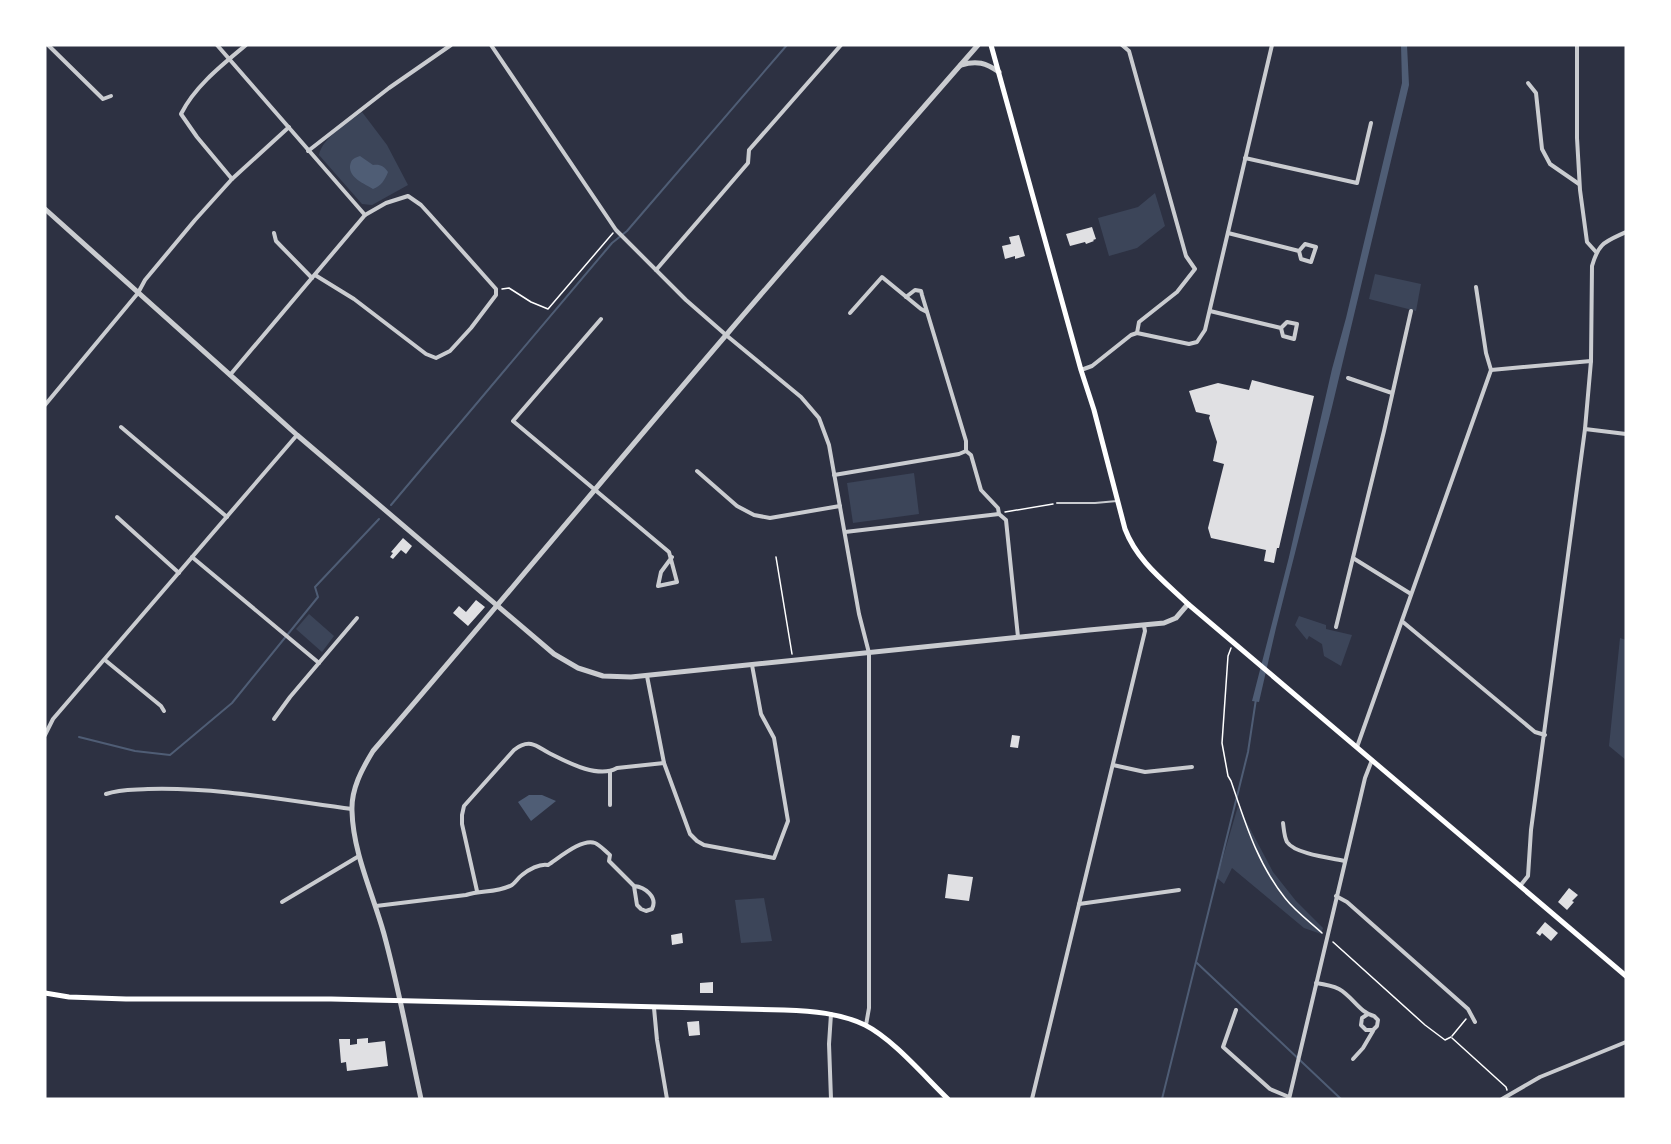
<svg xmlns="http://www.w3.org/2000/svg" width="1671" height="1144" viewBox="0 0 1671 1144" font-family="'Varela Round',sans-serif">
	<rect width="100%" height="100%" fill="#2d3142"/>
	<g fill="#3c4559">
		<path d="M 362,112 L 387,145 L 408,185 L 372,205 L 362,204 L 319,155 C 322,138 349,122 362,112 Z"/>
		<path d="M 1155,193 L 1165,226 L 1137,248 L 1109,256 L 1098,218 L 1138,207 Z"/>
		<path d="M 1375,274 L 1421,284 L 1416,311 L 1369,299 Z"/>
		<path d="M 914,473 L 919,514 L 853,523 L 847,483 Z"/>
		<path d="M 309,614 L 334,636 L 322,652 L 296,629 Z"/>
		<path d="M 1299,616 L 1326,625 L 1326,629 L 1352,635 L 1341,666 L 1324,656 L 1322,644 L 1309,636 L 1307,640 L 1295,625 Z"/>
		<path d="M 1620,638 L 1626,640 L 1626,760 L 1609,746 Z"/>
		<path d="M 1238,806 L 1273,872 L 1296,901 L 1323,928 L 1321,934 L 1304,928 L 1232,868 L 1224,884 L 1217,878 Z"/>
		<path d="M 764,898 L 772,941 L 741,943 L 735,900 Z"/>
	</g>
	<g fill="#4f5d75">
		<path d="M 1401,45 L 1407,45 L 1409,85 L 1405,102 L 1332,407 L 1276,628 L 1259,702 L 1252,701 L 1289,557 L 1332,369 L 1346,318 L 1402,83 Z"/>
		<path d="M 360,156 L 373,165 C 380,164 384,166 388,172 C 385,180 381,186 373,189 C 365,184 349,178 350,166 C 351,159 354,158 360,156 Z"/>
		<path d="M 529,795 L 542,795 L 556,801 L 531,821 L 518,802 Z"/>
	</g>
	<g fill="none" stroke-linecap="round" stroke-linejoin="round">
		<g stroke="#4f5d75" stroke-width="2">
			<path d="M 391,505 L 612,243 L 627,231 L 787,45"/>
			<path d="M 79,737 L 135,751 L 170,755 L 232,703 L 318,597 L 315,587 L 379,519"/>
			<path d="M 1197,963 L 1341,1099"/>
			<path d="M 1162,1099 L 1248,752 L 1256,699"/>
		</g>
	</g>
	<g fill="#e0e0e3">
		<path d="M 1092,227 L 1096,239 L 1093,240 L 1094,241 L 1086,244 L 1085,242 L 1070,246 L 1066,234 Z"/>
		<path d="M 1019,235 L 1025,256 L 1015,259 L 1015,256 L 1005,259 L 1002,246 L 1011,244 L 1009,237 Z"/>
		<path d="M 1252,380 L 1314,396 L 1279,548 L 1277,548 L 1274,563 L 1264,561 L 1266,550 L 1211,538 L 1208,528 L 1224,464 L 1213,461 L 1217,442 L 1209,418 L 1210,415 L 1196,412 L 1189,391 L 1218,383 L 1249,390 Z"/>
		<path d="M 403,538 L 412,546 L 406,554 L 401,550 L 393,559 L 390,557 L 393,553 L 391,552 Z"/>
		<path d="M 476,600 L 485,607 L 468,626 L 453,613 L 459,606 L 466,612 Z"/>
		<path d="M 1012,735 L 1020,736 L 1018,748 L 1010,747 Z"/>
		<path d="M 948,874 L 973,877 L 969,901 L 945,898 Z"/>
		<path d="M 1569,888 L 1578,895 L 1572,901 L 1574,902 L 1567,910 L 1558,902 Z"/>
		<path d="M 1545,922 L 1558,933 L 1551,941 L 1542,933 L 1540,936 L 1536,933 Z"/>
		<path d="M 682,933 L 683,943 L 672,945 L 671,935 Z"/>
		<path d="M 713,982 L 713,993 L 700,993 L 700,983 Z"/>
		<path d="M 699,1021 L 700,1035 L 689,1036 L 687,1022 Z"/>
		<path d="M 368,1038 L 368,1043 L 385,1041 L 388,1066 L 347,1071 L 346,1062 L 341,1063 L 339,1039 L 350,1039 L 350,1045 L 357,1044 L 357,1039 Z"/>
	</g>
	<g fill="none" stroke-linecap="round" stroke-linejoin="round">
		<g stroke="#fff" stroke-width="1.5">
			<path d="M 502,289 L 509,288 L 531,302 L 548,309 L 613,233"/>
			<path d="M 1005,512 L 1053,504"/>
			<path d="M 776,557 L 792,654"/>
			<path d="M 1231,648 L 1228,656 L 1222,743 L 1228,776 L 1231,781 C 1245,822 1257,863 1285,898 C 1295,911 1310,922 1322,933"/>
			<path d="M 1333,942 L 1425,1025 L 1445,1040 L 1451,1037"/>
			<path d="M 1452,1036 L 1466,1019"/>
			<path d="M 1452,1038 L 1506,1087 L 1507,1090"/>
		</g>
		<path stroke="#caccd0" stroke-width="2" d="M 1057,503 L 1095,503 L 1117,501"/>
		<g stroke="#caccd0" stroke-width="4">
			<path d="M 48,45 L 103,99 L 111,96"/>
			<path d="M 217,45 L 365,215 L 386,203 L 408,196 L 421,205 L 431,216 L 496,289 L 496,295 L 471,328 L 450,351 L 436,358 L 426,354 L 354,299 L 315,275"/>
			<path d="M 491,45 L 616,230 L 686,300 L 726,335 L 801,397 L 819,418 L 829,445 L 859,614 L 869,653 L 869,1008 L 866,1025"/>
			<path d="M 1122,45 L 1129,51 L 1186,256 L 1195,269 L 1177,292 L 1139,322 L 1137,333"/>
			<path d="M 1577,45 L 1577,138 L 1580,190 L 1587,242 L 1596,252"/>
			<path d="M 1528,83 L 1536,93 L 1542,149 L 1550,164 L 1579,184"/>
			<path d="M 308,151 L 389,88 L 451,45"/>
			<path d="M 1245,158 L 1357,183 L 1371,123"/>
			<path d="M 232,179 L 197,137 L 181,114 C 195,86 222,65 246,45"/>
			<path d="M 274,233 L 276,241 L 312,278"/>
			<path d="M 1228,233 L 1299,251 L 1301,259 L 1311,262 L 1316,247 L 1305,244 L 1299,251"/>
			<path d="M 656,270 L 748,163 L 749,150 L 841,45"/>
			<path d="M 906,297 L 915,290 L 921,291 L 922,295 L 966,441 L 966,451 L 971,455 L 981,490 L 998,508 L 999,514 L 1006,520 L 1018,637"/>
			<path d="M 1210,311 L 1281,328 L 1283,336 L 1294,339 L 1297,324 L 1287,322 L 1281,328"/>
			<path d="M 850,313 L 882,277 L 921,309 L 927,312"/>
			<path d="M 601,319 L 513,421 L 669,552 L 677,582 L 658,586 L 661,572 L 672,557"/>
			<path d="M 1081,370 L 1092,366 L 1131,335 L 1137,333 L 1189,344 L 1197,342 L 1205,330 L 1272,45"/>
			<path d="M 1491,370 L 1591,361"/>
			<path d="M 230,375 L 365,215"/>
			<path d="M 1348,378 L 1392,393"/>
			<path d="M 45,405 L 138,293 L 145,280 L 195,220 L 232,179 L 289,127"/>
			<path d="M 121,427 L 227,517"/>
			<path d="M 1585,429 L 1626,434"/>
			<path d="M 697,471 L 737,506 L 754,515 L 770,518 L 840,506"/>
			<path d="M 834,475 L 959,454 L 966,451"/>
			<path d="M 117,517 L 179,573"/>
			<path d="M 845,532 L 999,514"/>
			<path d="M 192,557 L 319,663"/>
			<path d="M 1353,558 L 1411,594"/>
			<path d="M 1403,622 L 1535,732 L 1545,735"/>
			<path d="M 1336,627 L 1384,431 L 1411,311"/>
			<path d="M 105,660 L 161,706 L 164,711"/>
			<path d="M 647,676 L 664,763 L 690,834 L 697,841 L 704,845 L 774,858 L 788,821 L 774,738 L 761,714 L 752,665"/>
			<path d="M 274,719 L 290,697 L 357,618"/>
			<path d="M 45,735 L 53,719 L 297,435"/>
			<path d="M 1357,747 L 1491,370 L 1486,353 L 1476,287"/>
			<path d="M 1113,765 L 1145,772 L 1192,767"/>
			<path d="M 610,772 L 610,805"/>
			<path d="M 106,794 C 120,789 134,790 148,789 C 216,787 284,800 352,809"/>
			<path d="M 1283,823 C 1284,830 1284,836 1287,842 C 1295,854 1331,858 1345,861"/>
			<path d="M 1520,886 L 1528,876 L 1531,830 L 1585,429 L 1591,361 L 1592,266 C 1599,242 1605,242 1626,232"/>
			<path d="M 477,891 L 462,824 L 462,815 L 464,806 L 514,750 C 519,746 524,743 531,744 C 537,745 543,750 549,753 C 567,762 598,779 617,768 L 664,763"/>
			<path d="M 1336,896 L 1347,902 L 1468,1009 L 1475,1022"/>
			<path d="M 282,902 L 359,856"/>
			<path d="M 1079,904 L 1179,890"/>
			<path d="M 376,906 L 466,895 C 481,890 497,893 512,885 C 516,882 518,878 522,875 C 528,870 540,863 548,865 C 559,858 582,838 595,843 C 600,845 605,851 610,855 L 609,861 L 634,886 L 637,905 L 641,909 L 646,911 L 652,909 C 658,897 645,887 634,886"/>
			<path d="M 1316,983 C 1323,984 1333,986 1339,989 C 1352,996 1360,1013 1374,1016 L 1378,1020 L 1377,1026 L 1373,1030 L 1366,1030 L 1361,1025 L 1362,1018 L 1368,1014"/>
			<path d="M 654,1008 L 657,1040 L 667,1099"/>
			<path d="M 1236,1010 L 1223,1047 L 1270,1089 L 1289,1097"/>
			<path d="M 831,1014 L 829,1044 L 831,1099"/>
			<path d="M 1353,1059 L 1363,1048 L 1373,1031"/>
			<path d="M 1032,1099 L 1145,631 L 1144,626"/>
			<path d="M 1289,1099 L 1365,778 L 1372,760"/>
			<path d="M 1502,1099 L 1540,1077 L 1626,1042"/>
		</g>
		<g stroke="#caccd0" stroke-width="5">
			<path d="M 961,65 C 977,60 986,63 999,72"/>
			<path d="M 45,209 L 297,435 L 554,654 L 578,668 L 603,676 L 631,677 L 1089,630 L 1164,623 L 1176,618 L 1188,604"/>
			<path d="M 421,1099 C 409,1044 399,989 384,934 C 373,894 353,853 352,811 C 351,789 362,769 373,751 C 492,613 608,473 727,334 C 810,237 894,141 978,45"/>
		</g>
		<g stroke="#fff" stroke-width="5">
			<path d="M 991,45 L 1081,370 L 1094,410 L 1125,529 C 1137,561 1164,581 1188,604 L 1626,976"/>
			<path d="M 45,993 L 69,997 L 126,999 L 331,999 L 784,1010 C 812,1011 840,1013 865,1025 C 893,1039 925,1077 948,1099"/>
		</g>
	</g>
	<rect width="1671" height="1144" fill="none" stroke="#ffffff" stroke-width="93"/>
</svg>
